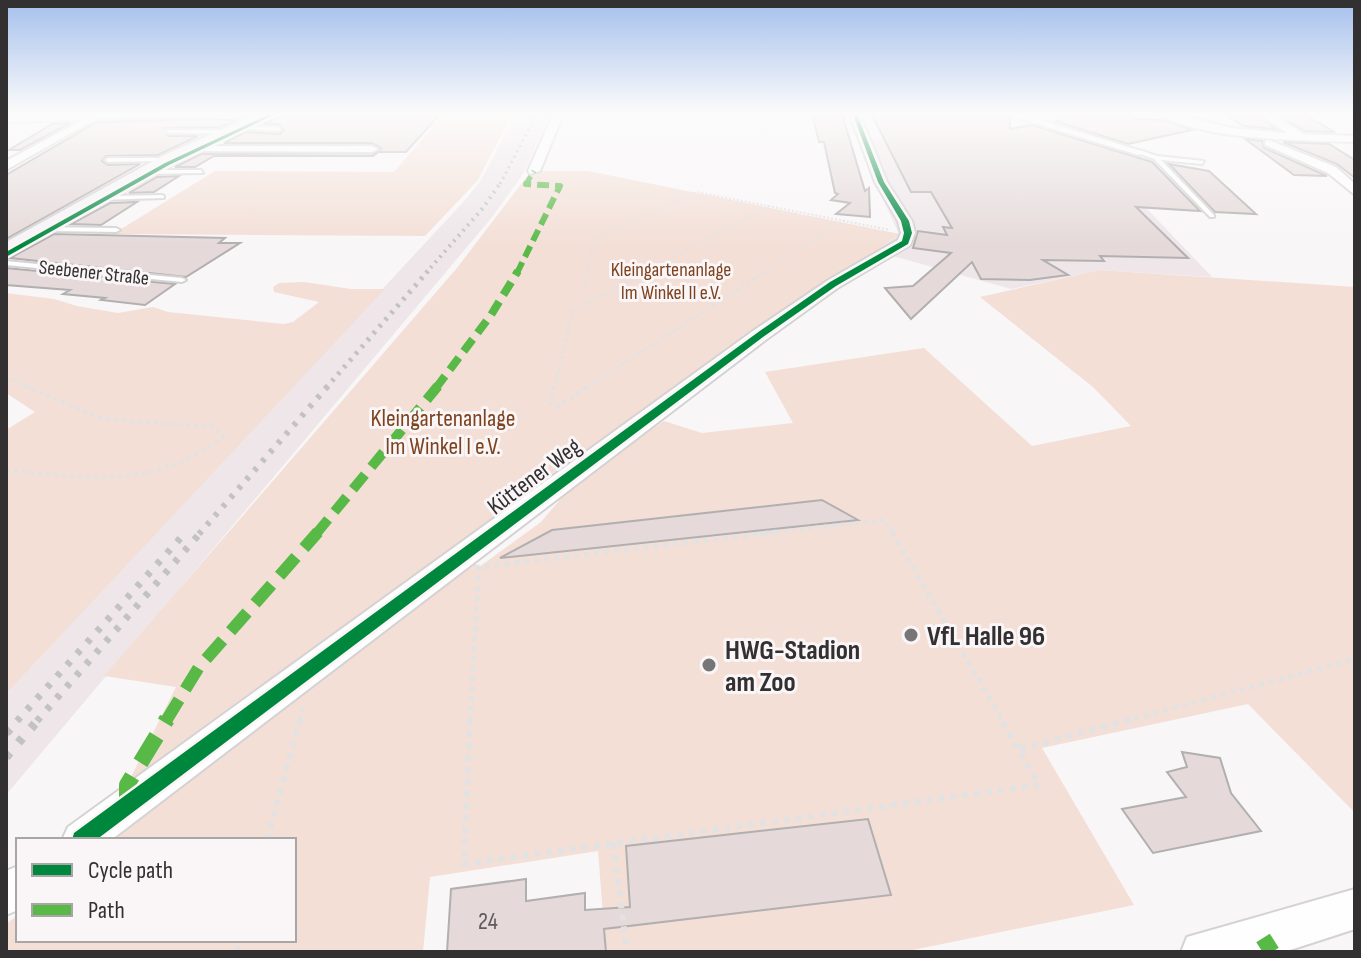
<svg xmlns="http://www.w3.org/2000/svg" width="1361" height="958" viewBox="0 0 1361 958" font-family="'Sofia Sans Condensed',sans-serif">
	<rect width="100%" height="100%" fill="#f9f6f7"/>
	<g fill="#eee6e8">
		<path d="M 517,112 L 549,112 L 525,171 L 493,216 L 6,795 L 6,694 L 467,198 L 481,180 Z"/>
		<path d="M 867,138 L 1049,143 L 1112,172 L 1212,277 L 1099,270 L 1011,289 L 875,251 L 899,234 L 881,195 Z"/>
	</g>
	<g fill="#f3dfd6">
		<path d="M 446,112 L 513,112 L 478,180 L 425,236 L 113,234 L 215,171 L 394,172 Z"/>
		<path d="M 531,171 L 588,171 L 900,234 L 530,489 L 142,791 L 127,785 L 176,687 L 104,676 L 457,268 Z"/>
		<path d="M 1099,270 L 1355,287 L 1355,813 L 1248,704 L 1042,748 L 1134,905 L 903,952 L 606,952 L 598,851 L 430,877 L 423,952 L 6,952 L 6,924 L 18,915 L 18,940 L 294,940 L 294,840 L 114,840 L 471,562 L 472,571 L 473,561 L 479,567 L 541,522 L 576,481 L 664,421 L 702,433 L 793,423 L 765,372 L 924,348 L 1032,446 L 1131,426 L 1093,387 L 980,297 Z"/>
		<path d="M 304,282 L 351,289 L 385,289 L 6,694 L 6,430 L 35,412 L 6,393 L 6,293 L 54,299 L 77,306 L 118,313 L 153,307 L 168,312 L 284,324 L 293,322 L 319,302 L 274,292 L 273,287 L 279,283 Z"/>
	</g>
	<g fill="#e5d9d9" stroke="#b2afb0" stroke-width="2">
		<path d="M 995,112 L 1010,119 L 1010,129 L 1032,125 L 1152,162 L 1200,211 L 1136,207 L 1188,258 L 1100,256 L 1104,261 L 1043,260 L 1068,275 L 1030,280 L 981,279 L 972,262 L 911,319 L 885,288 L 913,286 L 951,253 L 913,248 L 918,231 L 947,235 L 943,227 L 952,228 L 931,192 L 911,192 L 871,113 Z"/>
		<path d="M 1054,112 L 1127,112 L 1135,119 L 1165,120 L 1192,130 L 1128,144 L 1055,121 L 1060,120 Z"/>
		<path d="M 1222,112 L 1253,112 L 1276,129 L 1243,126 Z"/>
		<path d="M 1274,112 L 1299,112 L 1335,132 L 1305,131 Z"/>
		<path d="M 382,113 L 441,113 L 406,152 L 378,152 L 381,148 L 372,143 L 224,143 L 245,132 L 280,134 L 284,130 L 280,124 L 263,124 L 287,114 Z"/>
		<path d="M 812,113 L 842,114 L 865,191 L 869,188 L 870,217 L 836,214 L 850,203 L 831,200 L 838,194 L 835,193 L 824,142 L 819,142 Z"/>
		<path d="M 199,119 L 237,120 L 220,127 L 164,128 L 168,136 L 198,136 L 158,155 L 106,156 L 102,161 L 108,165 L 140,164 L 6,239 L 6,175 L 97,122 Z"/>
		<path d="M 70,123 L 20,150 L 9,150 L 52,124 Z"/>
		<path d="M 1245,139 L 1262,141 L 1264,148 L 1327,176 L 1294,175 Z"/>
		<path d="M 1283,142 L 1329,144 L 1355,160 L 1355,178 L 1337,164 Z"/>
		<path d="M 377,153 L 373,156 L 214,156 L 195,167 L 175,167 L 201,154 Z"/>
		<path d="M 1169,164 L 1209,171 L 1256,214 L 1215,212 Z"/>
		<path d="M 179,176 L 154,192 L 129,193 L 157,177 Z"/>
		<path d="M 137,202 L 101,225 L 71,224 L 110,203 Z"/>
		<path d="M 54,234 L 225,238 L 219,243 L 240,243 L 186,277 L 10,258 Z"/>
		<path d="M 6,268 L 175,284 L 145,305 L 101,300 L 105,298 L 63,294 L 70,290 L 6,285 Z"/>
		<path d="M 822,500 L 858,520 L 500,558 L 552,530 Z"/>
		<path d="M 1182,752 L 1220,758 L 1231,793 L 1261,831 L 1153,853 L 1122,809 L 1186,797 L 1167,772 L 1187,767 Z"/>
		<path d="M 868,819 L 891,895 L 604,929 L 606,952 L 447,952 L 451,889 L 526,879 L 526,901 L 585,893 L 585,910 L 630,907 L 626,846 Z"/>
	</g>
	<g fill="none" stroke-linecap="round" stroke-linejoin="round">
		<defs>
			<g id="lane">
				<path d="M 237,126 L 278,127 L 281,129 L 278,131 L 239,129 Z"/>
				<path d="M 166,130 L 229,130 L 232,132 L 229,134 L 168,133 Z"/>
				<path d="M 1142,151 L 1157,156 L 1204,161 L 1202,164 L 1161,160 L 1214,215 L 1214,217 L 1210,217 L 1154,159 L 1140,154 Z"/>
				<path d="M 168,158 L 170,161 L 108,162 L 105,160 L 108,158 Z"/>
				<path d="M 201,170 L 203,173 L 146,174 L 143,172 L 146,170 Z"/>
				<path d="M 162,195 L 164,196 L 164,198 L 100,200 L 97,198 L 100,196 Z"/>
				<path d="M 44,227 L 116,228 L 120,230 L 116,232 L 47,231 L 44,231 Z"/>
				<path d="M 6,261 L 182,278 L 186,280 L 182,282 L 6,265 Z"/>
			</g>
			<g id="street">
				<path d="M 128,112 L 229,112 L 224,115 L 96,119 L 6,170 L 6,161 L 82,120 L 6,122 L 6,116 Z"/>
				<path d="M 554,112 L 564,112 L 540,171 L 530,174 L 528,171 Z"/>
				<path d="M 849,112 L 859,112 L 887,182 L 912,221 L 915,233 L 910,245 L 839,287 L 767,339 L 111,840 L 62,840 L 68,827 L 753,331 L 827,281 L 898,240 L 901,233 L 898,221 L 875,182 Z"/>
				<path d="M 998,112 L 1014,112 L 1148,153 L 1138,155 Z"/>
				<path d="M 1155,112 L 1170,112 L 1232,128 L 1287,133 L 1256,112 L 1268,112 L 1304,134 L 1355,136 L 1355,142 C 1301,140 1200,141 1155,112 Z"/>
				<path d="M 1269,140 L 1336,167 L 1355,184 L 1355,195 L 1328,173 L 1265,145 L 1265,141 Z"/>
				<path d="M 190,146 L 372,146 L 378,149 L 372,152 L 186,151 L 184,149 Z"/>
				<path d="M 18,866 L 18,910 L 6,915 L 6,871 Z"/>
				<path d="M 1355,889 L 1355,929 L 1284,952 L 1181,952 L 1187,937 Z"/>
			</g>
			<path id="secondary" d="M 261,112 L 280,112 L 174,164 L 6,257 L 6,242 L 162,156 Z"/>
		</defs>
		<use href="#lane" stroke="#d4d2d2" stroke-width="4"/>
		<use href="#street" stroke="#d4d2d2" stroke-width="4"/>
		<use href="#secondary" stroke="#d4d2d2" stroke-width="4"/>
		<g stroke="#e3e2e3" stroke-width="2" stroke-dasharray="2 2" stroke-linecap="butt">
			<path d="M 286,122 L 307,112"/>
			<path d="M 587,273 L 594,240 L 697,192 L 890,230"/>
			<path d="M 644,273 L 769,206"/>
			<path d="M 762,273 L 845,220"/>
		</g>
		<g stroke="#e3e2e3" stroke-width="3" stroke-dasharray="3 3" stroke-linecap="butt">
			<path d="M 585,284 L 588,271"/>
			<path d="M 6,336 L 9,337 L 6,347"/>
			<path d="M 6,378 L 30,388"/>
			<path d="M 554,388 L 573,312 L 648,271"/>
			<path d="M 586,388 L 766,271"/>
		</g>
		<g stroke="#e3e2e3" stroke-width="4" stroke-dasharray="4 4" stroke-linecap="butt">
			<path d="M 554,386 L 550,403 L 558,406 L 589,386"/>
			<path d="M 6,470 C 88,478 152,490 223,437 L 213,427 L 103,419 L 25,386"/>
			<path d="M 760,534 L 884,520 L 894,534"/>
		</g>
		<g stroke="#e3e2e3" stroke-width="5" stroke-dasharray="5 5" stroke-linecap="butt">
			<path d="M 892,532 L 1003,721"/>
			<path d="M 299,721 L 303,708"/>
			<path d="M 470,721 L 479,567 L 777,532"/>
			<path d="M 1124,721 L 1355,659"/>
		</g>
		<g stroke="#e3e2e3" stroke-width="6" stroke-dasharray="6 6" stroke-linecap="butt">
			<path d="M 470,719 L 464,864 L 1039,785 L 1001,719"/>
			<path d="M 1020,749 L 1132,719"/>
			<path d="M 267,840 L 300,719"/>
			<path d="M 613,843 L 627,952"/>
			<path d="M 237,952 L 240,940"/>
		</g>
		<use href="#lane" fill="#fefefe" fill-rule="evenodd"/>
		<use href="#street" fill="#fefefe" fill-rule="evenodd"/>
		<use href="#secondary" fill="#f7f3f6" fill-rule="evenodd"/>
		<path stroke="#c3c2c2" stroke-width="3" stroke-dasharray="2 4" stroke-linecap="butt" d="M 500,184 L 538,112"/>
		<path stroke="#c3c2c2" stroke-width="4" stroke-dasharray="2 5" stroke-linecap="butt" d="M 426,273 L 483,208 L 501,182"/>
		<path stroke="#c3c2c2" stroke-width="5" stroke-dasharray="3 6" stroke-linecap="butt" d="M 326,388 L 428,271"/>
		<path stroke="#c3c2c2" stroke-width="6" stroke-dasharray="4 8" stroke-linecap="butt" d="M 199,534 L 328,386"/>
		<g stroke="#c3c2c2" stroke-width="7" stroke-dasharray="5 10" stroke-linecap="butt">
			<path d="M 17,721 L 185,533"/>
			<path d="M 37,721 L 201,532"/>
		</g>
		<g stroke="#c3c2c2" stroke-width="9" stroke-dasharray="6 13" stroke-linecap="butt">
			<path d="M 6,733 L 19,719"/>
			<path d="M 6,757 L 39,719"/>
		</g>
		<path stroke="#58b947" stroke-width="5" stroke-dasharray="9 5" stroke-linecap="butt" d="M 526,184 L 534,171"/>
		<path stroke="#58b947" stroke-width="6" stroke-dasharray="12 6" stroke-linecap="butt" d="M 517,273 L 560,186 L 526,184 L 527,182"/>
		<path stroke="#58b947" stroke-width="8" stroke-dasharray="15 8" stroke-linecap="butt" d="M 436,388 L 491,315 L 518,271"/>
		<path stroke="#58b947" stroke-width="10" stroke-dasharray="19 10" stroke-linecap="butt" d="M 316,534 L 438,386"/>
		<path stroke="#58b947" stroke-width="12" stroke-dasharray="25 12" stroke-linecap="butt" d="M 166,721 L 199,667 L 318,532"/>
		<g stroke="#58b947" stroke-width="16" stroke-dasharray="31 16" stroke-linecap="butt">
			<path d="M 127,806 L 127,785 L 167,719"/>
			<path d="M 1263,938 L 1272,952"/>
		</g>
		<defs>
			<g id="cycleway">
				<path d="M 274,112 L 280,112 L 169,165 L 6,257 L 6,252 L 165,163 Z"/>
				<path d="M 852,112 L 856,112 L 884,182 L 909,221 L 912,233 L 908,244 L 836,286 L 763,337 L 96,840 L 72,840 L 74,833 L 757,333 L 830,282 L 902,241 L 904,233 L 901,221 L 878,182 Z"/>
			</g>
		</defs>
		<use href="#cycleway" stroke="#faf5f7" stroke-width="5"/>
		<use href="#cycleway" fill="#00873e" fill-rule="evenodd"/>
	</g>
	<linearGradient id="sky" x2="0" y2="1"><stop stop-color="#a5c0ec"/><stop offset="0.46" stop-color="#fcfbfb"/><stop offset="1" stop-color="#fcfbfb" stop-opacity="0"/></linearGradient>
	<rect width="1361" height="246" fill="url(#sky)"/>
	<g fill="#787576" stroke="#faf5f7" stroke-width="3">
		<circle cx="911" cy="635" r="8"/>
		<circle cx="709" cy="665" r="8"/>
	</g>
	<g text-anchor="middle" stroke-width="6" stroke-linejoin="round" paint-order="stroke">
		<g font-size="20" fill="#7d431f" stroke="#faf5f7">
			<text x="671" y="276">Kleingartenanlage<tspan x="671" dy="23">Im Winkel II e.V.</tspan></text>
		</g>
		<g font-size="20" fill="#323031" stroke="#faf5f7">
			<text transform="translate(94 272) rotate(6)" y="7">Seebener Straße</text>
		</g>
		<g font-size="24" fill="#7d431f" stroke="#faf5f7">
			<text x="443" y="426">Kleingartenanlage<tspan x="443" dy="28">Im Winkel I e.V.</tspan></text>
		</g>
		<g font-size="24" fill="#323031" stroke="#faf5f7">
			<text transform="translate(534 476) rotate(-37)" y="8">Küttener Weg</text>
		</g>
		<g font-size="24" fill="#5f5a5b">
			<text x="488" y="929">24</text>
		</g>
		<g font-size="28" font-weight="bold" fill="#323031" stroke="#faf5f7" text-anchor="start">
			<text x="927" y="645">VfL Halle 96</text>
			<text x="725" y="659">HWG-Stadion<tspan x="725" dy="32">am Zoo</tspan></text>
		</g>
	</g>
	<rect width="1361" height="958" fill="none" stroke="#323031" stroke-width="16"/>
	<rect x="16" y="838" width="280" height="104" fill="#faf5f7" stroke="#aaa6a8" stroke-width="2"/>
	<rect x="32" y="864" width="40" height="12" fill="#00873e" stroke="#aaa6a8" stroke-width="2"/>
	<text x="88" y="878" font-size="24" fill="#323031">Cycle path</text>
	<rect x="32" y="904" width="40" height="12" fill="#58b947" stroke="#aaa6a8" stroke-width="2"/>
	<text x="88" y="918" font-size="24" fill="#323031">Path</text>
</svg>
